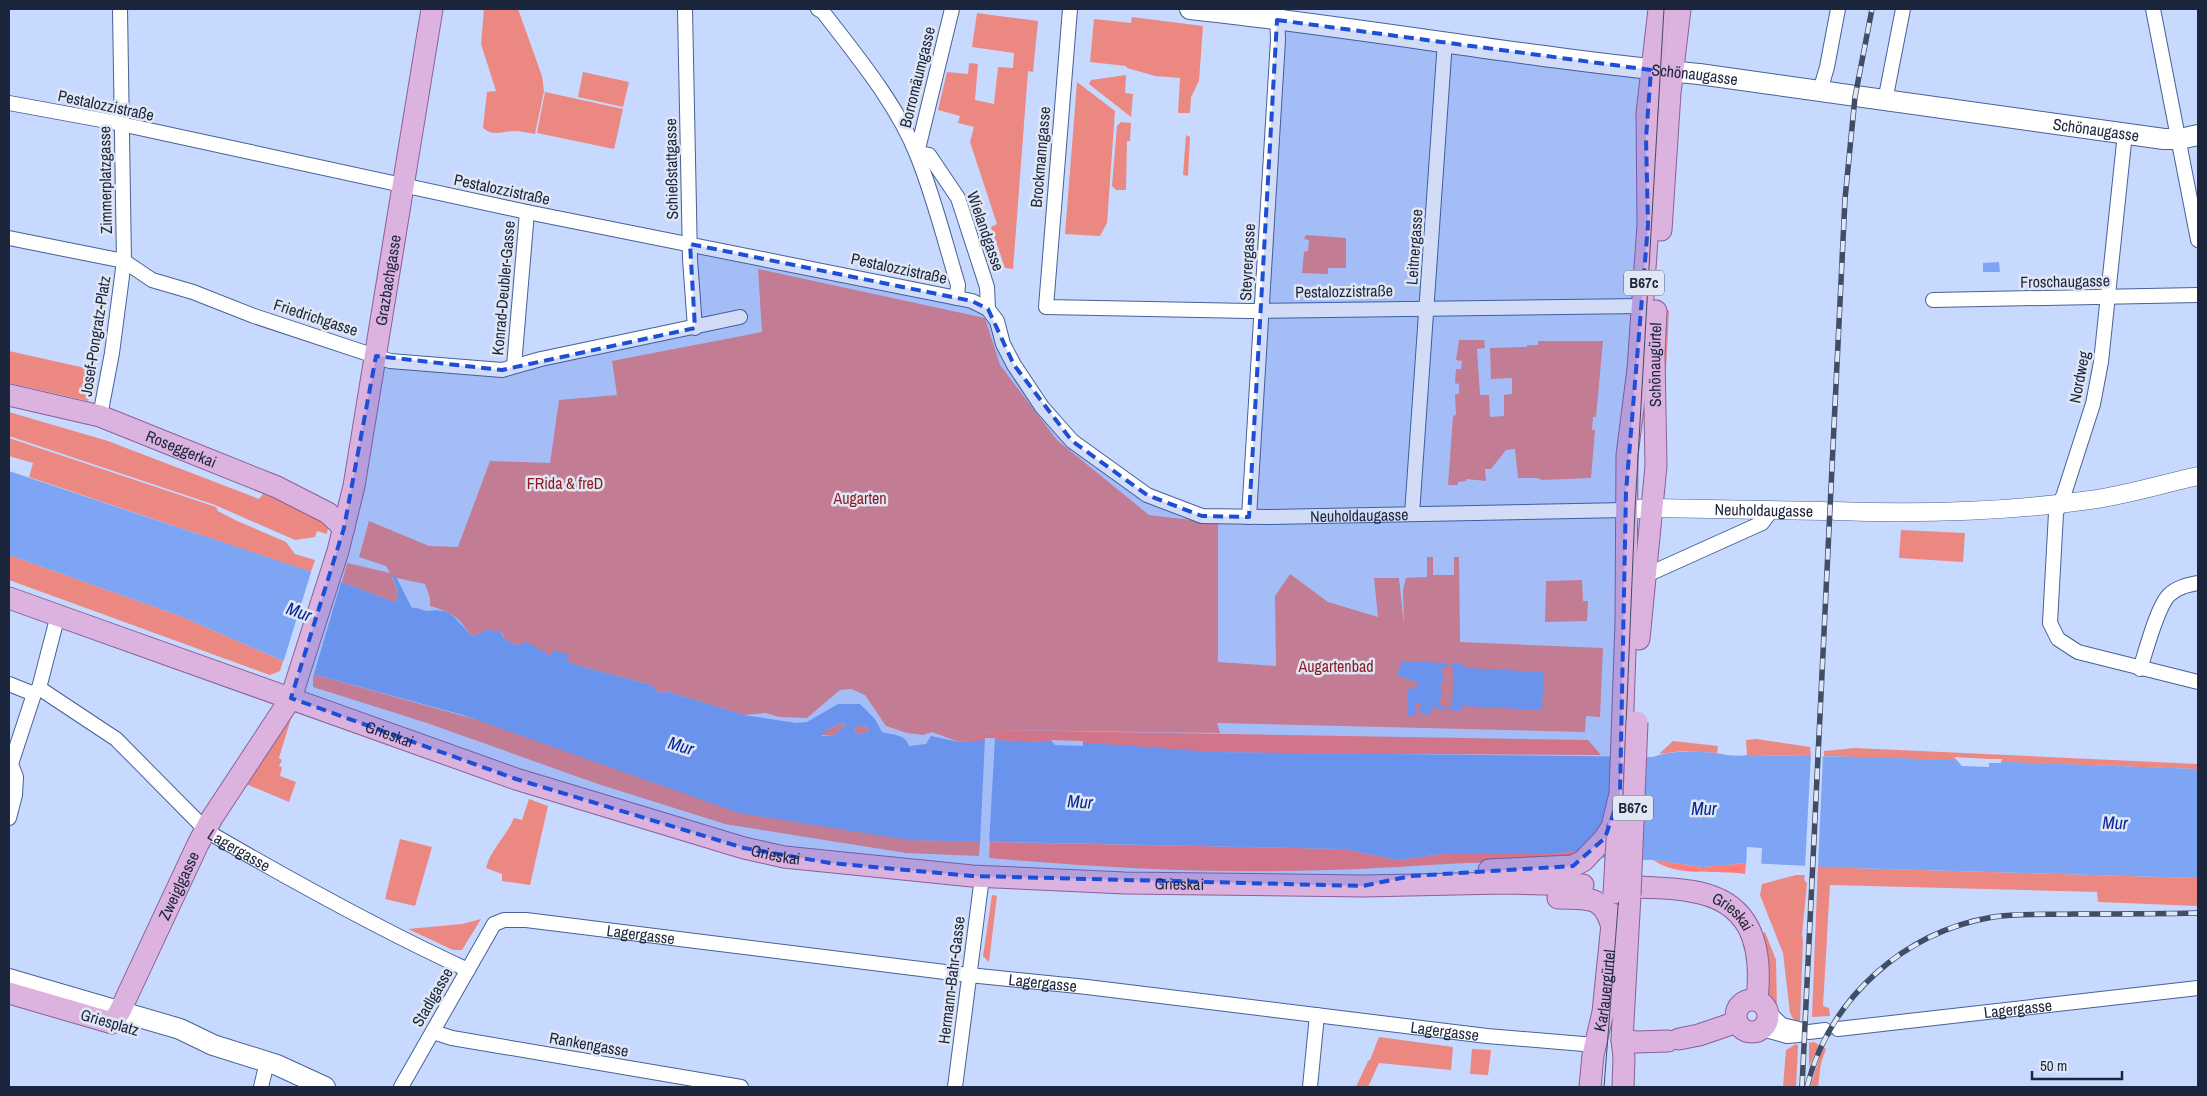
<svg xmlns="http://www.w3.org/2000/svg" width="2207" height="1096" viewBox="0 0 2207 1096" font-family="'Archivo Narrow',sans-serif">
	<rect width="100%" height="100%" fill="#c7d9fe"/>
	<g fill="#ec8882">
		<path d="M 484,9 L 518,9 L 542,76 L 544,91 L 535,134 C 528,133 521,131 514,131 C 503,131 494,137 483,128 L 487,92 L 496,91 L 481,44 Z"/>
		<path d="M 977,13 L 1038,21 L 1033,72 L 1028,71 L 1013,269 L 1005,268 L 991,227 L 997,224 L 970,142 L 974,127 L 958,123 L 960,116 L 938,110 L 947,72 L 968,74 L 969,63 L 978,64 L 975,100 L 994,104 L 998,67 L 1013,68 L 1014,53 L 972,47 Z"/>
		<path d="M 1132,17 L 1203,26 L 1199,81 L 1191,97 L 1190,113 L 1178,113 L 1180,78 L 1155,76 L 1127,68 L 1126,66 L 1090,62 L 1094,19 L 1131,23 Z"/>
		<path d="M 583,72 L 629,82 L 623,107 L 578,97 Z"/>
		<path d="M 1126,75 L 1125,93 L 1133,94 L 1131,117 L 1089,84 L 1091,80 Z"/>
		<path d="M 1077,82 L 1115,111 L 1107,223 L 1100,236 L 1065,234 Z"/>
		<path d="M 545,92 L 623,109 L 614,149 L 537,133 Z"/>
		<path d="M 1121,122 L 1131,123 L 1130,141 L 1127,141 L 1126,190 L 1116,190 L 1112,186 L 1117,126 Z"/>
		<path d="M 1186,135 L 1190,137 L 1188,176 L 1183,175 Z"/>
		<path d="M 1306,235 L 1346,238 L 1346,268 L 1328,268 L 1328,274 L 1302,273 L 1304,252 L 1308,251 L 1309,240 L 1304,239 Z"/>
		<path d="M 758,269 L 985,318 L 1000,365 L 1057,440 L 1149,515 L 1218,523 L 1218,662 L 1276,666 L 1275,596 L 1290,574 L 1328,602 L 1378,617 L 1374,578 L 1399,578 L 1404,625 L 1403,590 L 1406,578 L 1427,577 L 1427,557 L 1433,557 L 1433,575 L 1454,575 L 1454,557 L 1459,557 L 1460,642 L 1603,648 L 1600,717 L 1586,716 L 1585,732 L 1217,723 L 1220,733 L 996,730 L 959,742 L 932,732 L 923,735 L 907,733 L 886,726 L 865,695 L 851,689 L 840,690 L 807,718 L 779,717 L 766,713 L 744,715 L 669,692 L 659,693 L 651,685 L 576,665 L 567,661 L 567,654 L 551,656 L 524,644 L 517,645 L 505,640 L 502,633 L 487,630 L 473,637 C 467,632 464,626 460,621 C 454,614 439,608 430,606 L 430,598 L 425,584 L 392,577 L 398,592 L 396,603 L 342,582 L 347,563 L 390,573 L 386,566 L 359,557 L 369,521 L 429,546 L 458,547 L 490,461 L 550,463 L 559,400 L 617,395 L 612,361 L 762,332 Z"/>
		<path d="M 1667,309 L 1669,311 L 1665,391 L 1663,317 Z"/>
		<path d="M 1459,340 L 1484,340 L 1485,348 L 1477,349 L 1480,395 L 1489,395 L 1490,417 L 1504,416 L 1504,395 L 1512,394 L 1512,378 L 1491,379 L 1490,348 L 1527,347 L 1527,345 L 1538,345 L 1538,341 L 1603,341 L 1596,417 L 1593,417 L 1592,430 L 1595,430 L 1591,478 L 1542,480 L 1537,478 L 1518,478 L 1515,449 L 1506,450 L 1491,469 L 1485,469 L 1486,481 L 1466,479 L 1466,481 L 1458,482 L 1458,485 L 1448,485 L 1453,416 L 1456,415 L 1455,394 L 1459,394 L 1459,384 L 1455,383 L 1456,369 L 1461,369 L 1462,361 L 1456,360 Z"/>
		<path d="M 9,351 L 94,370 L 88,401 L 9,383 Z"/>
		<path d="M 9,412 L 108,441 L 259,499 L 263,494 C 289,503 307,509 328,527 L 327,534 L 317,531 L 315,537 L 295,540 L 215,505 L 9,436 Z"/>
		<path d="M 9,438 L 216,507 L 218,511 L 235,520 L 286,542 L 295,554 L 315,560 L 311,572 L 29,477 L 33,463 L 9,456 Z"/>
		<path d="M 1901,530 L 1965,533 L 1963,562 L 1899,558 Z"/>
		<path d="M 9,555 L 180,616 L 283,661 L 280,671 L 270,675 L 9,580 Z"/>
		<path d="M 1582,580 L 1583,601 L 1588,601 L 1587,621 L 1545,622 L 1546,581 Z"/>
		<path d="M 313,674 L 908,840 L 980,841 L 979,856 L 906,853 L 725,824 L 598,784 L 427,723 L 313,687 Z"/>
		<path d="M 292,715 L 279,758 L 282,760 L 279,766 L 282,767 L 280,776 L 296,782 L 289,802 L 246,784 Z"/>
		<path d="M 840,723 L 846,724 L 834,736 L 820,735 L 828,729 Z"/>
		<path d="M 857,725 L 868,727 L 870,731 L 858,735 L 854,730 Z"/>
		<path d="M 1756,739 L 1810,747 L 1811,756 L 1747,755 L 1746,740 Z"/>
		<path d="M 1673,741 L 1718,746 L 1717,753 L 1683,751 L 1659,754 Z"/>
		<path d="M 1855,748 L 2198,764 L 2198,769 L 1824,756 L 1824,751 Z"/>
		<path d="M 529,799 L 548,806 L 530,885 L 502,881 L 502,874 L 486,868 C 491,849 506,837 514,818 L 522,820 Z"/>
		<path d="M 400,839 L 432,847 L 415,906 L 385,899 Z"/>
		<path d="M 1818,865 L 1852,868 L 2198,878 L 2198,906 L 2098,902 L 2097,892 L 1830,885 L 1823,1006 L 1829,1008 L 1830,1016 L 1812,1017 Z"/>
		<path d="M 1796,875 L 1805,875 L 1804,880 L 1807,883 L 1802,935 L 1803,940 L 1800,1021 L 1794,1020 L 1790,1013 L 1783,953 L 1760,895 L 1762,884 Z"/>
		<path d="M 992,895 L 997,896 L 989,962 L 983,956 Z"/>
		<path d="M 481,919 L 462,950 L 453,950 L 408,929 L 462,924 Z"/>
		<path d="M 1765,932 L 1776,960 L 1777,1012 L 1768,994 L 1769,960 L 1763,933 Z"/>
		<path d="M 1379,1037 L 1453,1047 L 1451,1070 L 1379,1063 L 1368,1087 L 1356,1087 L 1368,1061 L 1370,1060 Z"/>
		<path d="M 1814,1042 L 1819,1045 L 1809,1067 L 1809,1043 Z"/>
		<path d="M 1796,1044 L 1798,1046 L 1796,1087 L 1783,1087 L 1786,1050 Z"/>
		<path d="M 1823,1047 L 1826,1049 L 1821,1063 L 1818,1087 L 1810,1087 Z"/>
		<path d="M 1472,1049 L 1491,1050 L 1488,1075 L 1470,1074 Z"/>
	</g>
	<g fill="#fe7f79">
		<path d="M 996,730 L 1588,740 L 1601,755 C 1472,754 1344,755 1215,752 C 1130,750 1045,737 959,742 Z"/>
		<path d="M 990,842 L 1344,849 L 1398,860 L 1442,854 L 1552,854 L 1583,850 C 1551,870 1504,861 1468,863 C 1422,865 1375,869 1328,870 C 1215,874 1101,868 989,858 Z"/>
		<path d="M 1653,860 L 1703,867 L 1746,863 L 1745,874 C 1715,869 1679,878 1653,860 Z"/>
	</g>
	<g fill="#7ea4f4" fill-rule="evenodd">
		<path d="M 1999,262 L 2000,272 L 1983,272 L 1983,263 Z"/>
		<path d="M 9,471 L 342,582 L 396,603 L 398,591 L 392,576 L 396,577 L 412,608 C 418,607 422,611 428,611 C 454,607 455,621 473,637 L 487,630 L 500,631 L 505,640 L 517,645 L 527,642 L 551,656 L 553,650 L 567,654 L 567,661 L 576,665 L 651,685 L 659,693 L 669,692 L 744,715 L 796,723 L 807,722 L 838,704 L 860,704 L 875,719 L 882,732 C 892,735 906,734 909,746 L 926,744 L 931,736 L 959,742 L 987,740 L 1091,743 L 1214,752 L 1653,757 C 1672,750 1695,751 1716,753 C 1727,755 1735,757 1747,755 L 1866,757 L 2198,769 L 2198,878 L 1852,868 L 1746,863 L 1703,867 L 1653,860 L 1606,859 L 1583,850 L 1552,854 L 1442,854 L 1398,860 L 1344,849 L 908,840 L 739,813 L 463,715 L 313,674 L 180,616 L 9,555 ZM 840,723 L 846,724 L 834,736 L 821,736 L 828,729 ZM 857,725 L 868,727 L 870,731 L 858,735 L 854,730 Z"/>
		<path d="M 1402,661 L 1448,663 L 1448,667 L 1442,667 L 1443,682 L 1439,686 L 1442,691 L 1439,705 L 1445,705 L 1445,710 L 1432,707 L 1432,713 L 1423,715 L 1419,711 L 1421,704 L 1416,703 L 1415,716 L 1407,715 L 1407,688 L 1415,689 L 1418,683 L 1397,675 Z"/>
		<path d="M 1451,663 L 1464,664 L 1464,668 L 1544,672 L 1542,710 L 1462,706 L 1461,711 L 1449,710 L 1449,706 L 1452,705 L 1454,668 L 1451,668 Z"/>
	</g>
	<g fill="#c7d9fe">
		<path d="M 312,569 L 342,579 L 313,677 L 283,663 Z"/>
		<path d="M 985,738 L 995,738 L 989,844 L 980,844 Z"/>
		<path d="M 1051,740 L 1083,741 L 1083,746 L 1055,745 Z"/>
		<path d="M 1811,754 L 1823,754 L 1818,867 L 1805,867 Z"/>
		<path d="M 1954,757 L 1989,759 L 2002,759 L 2001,763 L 1989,763 L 1989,767 L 1962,766 Z"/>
		<path d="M 1747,847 L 1762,848 L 1761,868 L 1746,866 Z"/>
	</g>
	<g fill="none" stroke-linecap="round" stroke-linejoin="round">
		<defs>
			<g id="minor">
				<path d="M 685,9 L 690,259 L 695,328"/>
				<path d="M 818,9 L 823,12 C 856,55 897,104 917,155 C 934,197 945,242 958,285 L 957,298"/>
				<path d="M 1070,9 L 1046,307 L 1250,311 L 1642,306"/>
				<path d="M 2153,9 L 2198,240"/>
				<path d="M 1820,91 L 1827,67 L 1838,9"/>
				<path d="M 1885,101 L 1903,9"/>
				<path id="s1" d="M 9,103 L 107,121 L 527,212 L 972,301 L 988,309 L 997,321 L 1003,344 L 1014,365 L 1042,407 L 1072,441 L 1147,495 L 1202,516 L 1267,517 L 1626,510"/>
				<path d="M 2125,133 L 2101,362 L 2093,404 L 2064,494 L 2056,513 L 2050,623 L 2058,639 L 2078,652 L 2198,682"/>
				<path d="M 917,153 L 929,155 L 958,198 L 987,287 L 988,309"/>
				<path d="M 917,153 L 952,9"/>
				<path d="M 9,238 L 124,261 L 152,280 L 193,292 L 254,316 L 390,361 L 502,370 L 541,359 L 740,317"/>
				<path d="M 1933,300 L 2198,295"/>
				<path d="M 514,366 L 527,212"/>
				<path d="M 100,416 L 112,353 L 124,261 L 120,9"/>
				<path d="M 1412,514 L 1445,41"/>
				<path d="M 1249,517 L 1278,40 L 1277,9"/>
				<path d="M 1644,572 L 1651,573 L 1762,523 L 1771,511"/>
				<path d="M 2140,669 C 2146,651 2157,607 2169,595 C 2177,587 2188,585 2198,583"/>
				<path d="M 9,684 L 34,694"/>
				<path id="s2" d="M 39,688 L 116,739 L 206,830 L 215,836 C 298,884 381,930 468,970"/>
				<path d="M 9,818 L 15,795 L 16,777 L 11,764 L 34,694 L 39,688 L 58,615"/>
				<path d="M 1768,1012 L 1782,1025 L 1799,1029"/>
				<path d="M 1762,1029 L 1787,1036 L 1799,1035"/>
				<path id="s3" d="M 1838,1029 L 2198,988"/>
				<path d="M 433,1032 L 452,1038 L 741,1087"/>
				<path d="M 1809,1032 L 1825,1030"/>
				<path d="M 261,1087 L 267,1062"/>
				<path id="s4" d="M 401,1087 L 494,924 L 504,920 L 526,920 L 969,975 L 1087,987 L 1487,1036 L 1595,1045"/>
				<path d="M 955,1087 L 982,877"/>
				<path d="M 1310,1087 L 1317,1015"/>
			</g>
			<g id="tertiary">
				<path id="s5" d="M 1626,510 L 1653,508 L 1825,511"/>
				<path d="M 1835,511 C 1920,514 2005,512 2090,500 C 2126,495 2162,484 2198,476"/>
			</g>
			<g id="secondary">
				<path id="s6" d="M 1190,9 C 1360,27 1528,58 1699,74 L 2164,139 L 2180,139 L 2198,135"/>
				<path d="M 9,979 L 180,1029 L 213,1045 L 277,1065 L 325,1087"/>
			</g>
			<g id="primary">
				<path d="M 1661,230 L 1670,93 L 1680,9"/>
				<path id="s7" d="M 9,395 L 100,416 L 277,487 L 328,513 L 344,528"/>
				<path id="s8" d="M 9,598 L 516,779 L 744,848 L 784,857 L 972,876 L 1125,883 L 1363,886 L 1503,883 L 1583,885"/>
				<path id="s9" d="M 1639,639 L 1656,466 L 1654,354 L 1656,311"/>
				<path d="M 1489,870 L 1573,866 L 1583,861 L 1605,838 L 1612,827 L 1620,794 L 1626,622 L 1627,455 L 1638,369 L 1648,225 L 1647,113 L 1659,9"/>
				<path id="s10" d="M 1640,887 C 1657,888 1674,888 1690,891 C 1752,900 1763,946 1757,1000"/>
				<path d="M 1558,898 C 1587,899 1603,894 1612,927"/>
				<path id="s11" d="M 9,993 L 112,1023 L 120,1011 L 198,844 L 212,818 L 291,698 L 338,551 L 354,486 L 432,9"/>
				<circle cx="1752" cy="1016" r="16"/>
				<path d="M 1679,1039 L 1699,1035 L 1737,1022"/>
				<path d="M 1622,1040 L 1636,1042 L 1668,1041"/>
				<path id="s12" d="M 1590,1087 L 1593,1055 L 1603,1012 L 1613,914"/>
				<path d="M 1623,1087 L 1624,1057 L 1622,1040 L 1630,895"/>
			</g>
		</defs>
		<use href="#minor" stroke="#486196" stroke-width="16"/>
		<use href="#tertiary" stroke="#486196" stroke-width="19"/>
		<use href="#secondary" stroke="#486196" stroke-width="22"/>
		<use href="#primary" stroke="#896098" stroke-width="23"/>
		<use href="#minor" stroke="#fff" stroke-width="14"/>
		<use href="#tertiary" stroke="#fff" stroke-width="18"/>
		<use href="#secondary" stroke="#fff" stroke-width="20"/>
		<use href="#primary" stroke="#dcb2df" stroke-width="21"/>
		<path stroke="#404d67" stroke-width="1" d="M 1604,1087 L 1619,894 L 1635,509 L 1664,9"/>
		<defs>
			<g id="rail">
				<path d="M 1802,1087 L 1845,199 L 1855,97 L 1872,9"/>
				<path d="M 1807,1087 C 1829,999 1903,932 1993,917 C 2019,913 2046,915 2073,914 C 2114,914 2156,914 2198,913"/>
			</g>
		</defs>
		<use href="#rail" stroke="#404d67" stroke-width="5.5"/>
		<use href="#rail" stroke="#e0e6f3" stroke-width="4" stroke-dasharray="11" stroke-linecap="butt"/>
		<defs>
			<g id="primary-bridge">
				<path d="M 1614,893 L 1618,824"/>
				<path d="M 1630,895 L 1637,722"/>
			</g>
		</defs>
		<use href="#primary-bridge" stroke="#896098" stroke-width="23" stroke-linecap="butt"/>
		<use href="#primary-bridge" stroke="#dcb2df" stroke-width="21"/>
	</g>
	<path fill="#1d4ed8" fill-opacity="0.2" stroke="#1d4ed8" stroke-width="4" stroke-dasharray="10 6" stroke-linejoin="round" d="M 1277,20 L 1651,70 L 1646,138 L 1648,225 L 1626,492 L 1620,794 L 1605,838 L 1573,866 L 1411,876 L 1363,886 L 972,876 L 830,863 L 744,848 L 516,779 L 291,698 L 344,528 L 376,356 L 502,370 L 695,328 L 690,244 L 972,301 L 988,309 L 1014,365 L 1072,441 L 1147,495 L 1202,516 L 1249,517 Z"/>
	<g text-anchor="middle" stroke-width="5" stroke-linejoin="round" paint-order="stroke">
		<g fill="#e0e6f3" stroke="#566074" stroke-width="1">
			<rect x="1624" y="270.5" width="40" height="25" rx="4"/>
			<rect x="1613" y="795.5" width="40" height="25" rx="4"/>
		</g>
		<g font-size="15" font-weight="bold" fill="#1b263d">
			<text x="1644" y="288">B67c</text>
			<text x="1633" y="813">B67c</text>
		</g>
		<g font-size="16" fill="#1b263d" stroke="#e0e6f3">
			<text dy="6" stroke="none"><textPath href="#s6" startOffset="509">Schönaugasse</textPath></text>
			<text transform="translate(917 77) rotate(-76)" y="6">Borromäumgasse</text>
			<text transform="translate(106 105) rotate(12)" y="6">Pestalozzistraße</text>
			<text dy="6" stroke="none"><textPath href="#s6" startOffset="914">Schönaugasse</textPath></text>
			<text transform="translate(1040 157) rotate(-85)" y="6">Brockmanngasse</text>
			<text transform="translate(671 169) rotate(-91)" y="6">Schießstattgasse</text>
			<text transform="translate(105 180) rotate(-91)" y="6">Zimmerplatzgasse</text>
			<text transform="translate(502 189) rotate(12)" y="6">Pestalozzistraße</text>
			<text transform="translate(986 231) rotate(71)" y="6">Wielandgasse</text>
			<text transform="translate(1414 247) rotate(-86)" y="6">Leitnergasse</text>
			<text transform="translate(1247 262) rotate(-87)" y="6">Steyrergasse</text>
			<text transform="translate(899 268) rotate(12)" y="6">Pestalozzistraße</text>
			<text dy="6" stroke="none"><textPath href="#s11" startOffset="909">Grazbachgasse</textPath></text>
			<text transform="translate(2065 281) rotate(-1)" y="6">Froschaugasse</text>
			<text transform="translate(503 288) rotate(-85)" y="6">Konrad-Deubler-Gasse</text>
			<text transform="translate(1344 291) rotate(-1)" y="6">Pestalozzistraße</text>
			<text transform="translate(316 317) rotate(18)" y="6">Friedrichgasse</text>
			<text transform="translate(95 336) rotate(-81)" y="6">Josef-Pongratz-Platz</text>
			<text dy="6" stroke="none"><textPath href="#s9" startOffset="275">Schönaugürtel</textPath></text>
			<text transform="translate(2079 377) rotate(-79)" y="6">Nordweg</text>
			<text dy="6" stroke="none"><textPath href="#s7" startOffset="181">Roseggerkai</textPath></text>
			<text dy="6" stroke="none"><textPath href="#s5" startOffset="138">Neuholdaugasse</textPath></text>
			<text dy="6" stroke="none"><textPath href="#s1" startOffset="1468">Neuholdaugasse</textPath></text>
			<text dy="6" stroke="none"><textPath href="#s8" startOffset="404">Grieskai</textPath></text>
			<text dy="6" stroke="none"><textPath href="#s2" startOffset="259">Lagergasse</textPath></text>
			<text dy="6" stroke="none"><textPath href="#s8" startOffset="809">Grieskai</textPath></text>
			<text dy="6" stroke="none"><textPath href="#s8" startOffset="1214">Grieskai</textPath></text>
			<text dy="6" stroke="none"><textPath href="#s11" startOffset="260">Zweiglgasse</textPath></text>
			<text dy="6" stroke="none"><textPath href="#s10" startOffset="99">Grieskai</textPath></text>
			<text dy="6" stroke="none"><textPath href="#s4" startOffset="336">Lagergasse</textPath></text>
			<text transform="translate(951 980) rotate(-83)" y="6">Hermann-Bahr-Gasse</text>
			<text dy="6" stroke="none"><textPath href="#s4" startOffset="741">Lagergasse</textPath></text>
			<text dy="6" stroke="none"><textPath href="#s12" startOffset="98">Karlauergürtel</textPath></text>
			<text transform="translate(432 997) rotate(-60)" y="6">Stadlgasse</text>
			<text dy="6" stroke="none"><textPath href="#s3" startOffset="181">Lagergasse</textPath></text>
			<text transform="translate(110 1022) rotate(16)" y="6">Griesplatz</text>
			<text dy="6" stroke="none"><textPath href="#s4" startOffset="1146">Lagergasse</textPath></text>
			<text transform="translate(589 1044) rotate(10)" y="6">Rankengasse</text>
		</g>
		<g font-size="16" fill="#8b191f" stroke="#e0e6f3">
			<text x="565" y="489">FRida &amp; freD</text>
			<text x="860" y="504">Augarten</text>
			<text x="1336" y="672">Augartenbad</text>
		</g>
		<g font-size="18" font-style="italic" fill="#052799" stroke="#e0e6f3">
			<text transform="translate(299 612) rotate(20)" y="6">Mur</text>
			<text transform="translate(681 746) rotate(17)" y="6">Mur</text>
			<text transform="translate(1080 802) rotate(3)" y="6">Mur</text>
			<text x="1704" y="815">Mur</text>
			<text transform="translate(2115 823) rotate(1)" y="6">Mur</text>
		</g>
	</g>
	<rect width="2207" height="1096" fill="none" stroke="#1b263d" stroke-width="20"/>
	<path d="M2032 1071v8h90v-8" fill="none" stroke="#1b263d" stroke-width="2.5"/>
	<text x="2040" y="1071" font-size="15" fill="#1b263d" stroke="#e0e6f3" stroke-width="4" paint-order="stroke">50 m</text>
</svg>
